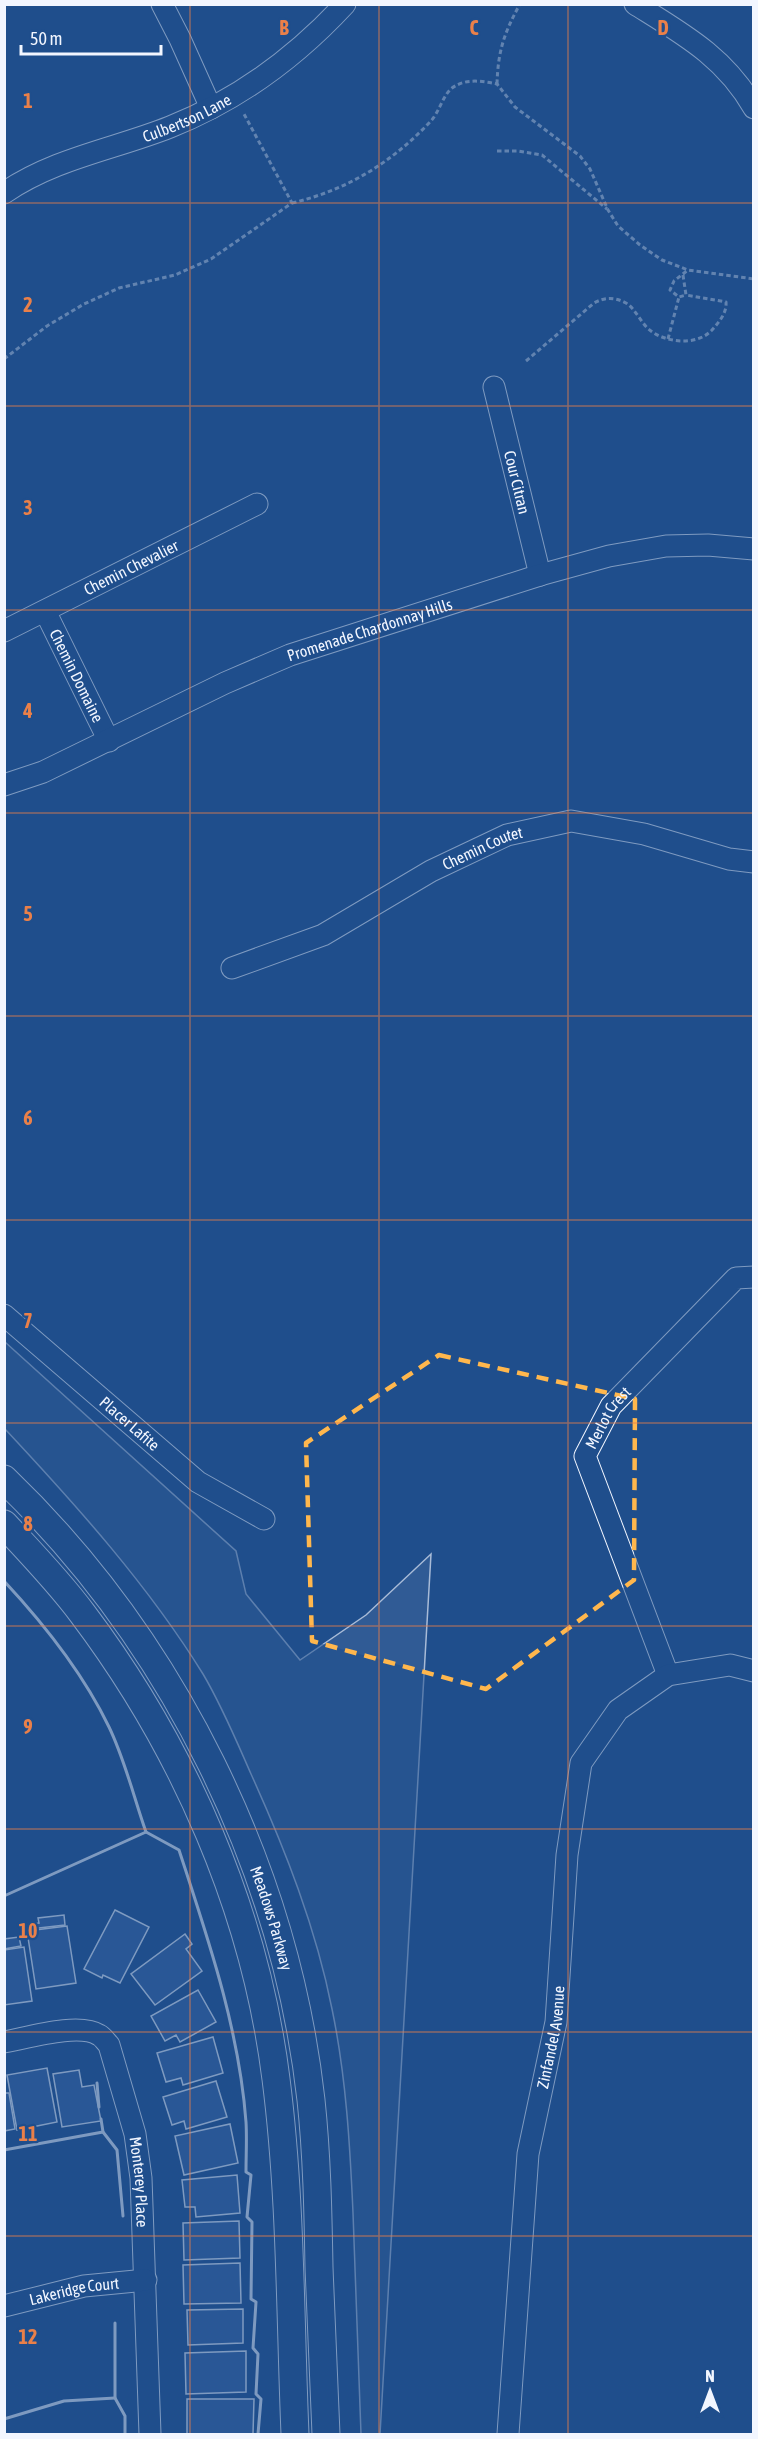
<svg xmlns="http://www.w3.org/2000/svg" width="758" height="2439" viewBox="0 0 758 2439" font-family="'Asap Condensed',sans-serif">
	<rect width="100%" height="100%" fill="#1f4e8c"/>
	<path fill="#305b95" stroke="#a8bbd7" stroke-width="1.5" d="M 5,1342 L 236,1551 L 246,1594 L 300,1660 L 366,1615 L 431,1554 L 380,2434 L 361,2434 C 359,2361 356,2287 353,2213 C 350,2145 346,2076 332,2009 C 316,1928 285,1849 251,1774 C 236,1740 222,1706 203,1674 C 148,1585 76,1505 5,1429 Z"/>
	<g fill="#3563a3" stroke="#f2f6ff" stroke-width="1.5">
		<path d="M 115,1910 L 149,1927 L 120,1983 L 103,1975 L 102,1978 L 84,1969 Z"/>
		<path d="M 64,1915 L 65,1925 L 30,1929 L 29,1924 L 39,1923 L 38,1918 Z"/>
		<path d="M 67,1926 L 76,1983 L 36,1989 L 27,1931 Z"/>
		<path d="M 185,1934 L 192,1944 L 186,1949 L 202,1971 L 155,2005 L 131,1974 Z"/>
		<path d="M 19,1937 L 21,1946 L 4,1949 L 4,1939 Z"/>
		<path d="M 24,1947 L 32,2001 L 4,2005 L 4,1950 Z"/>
		<path d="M 198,1990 L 216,2022 L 180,2042 L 176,2035 L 165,2041 L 151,2016 Z"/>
		<path d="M 213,2037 L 223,2073 L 183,2085 L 181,2078 L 166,2082 L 157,2053 Z"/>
		<path d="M 47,2068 L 57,2122 L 17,2130 L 7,2075 Z"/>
		<path d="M 79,2070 L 82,2087 L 94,2085 L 101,2121 L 62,2127 L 53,2074 Z"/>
		<path d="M 216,2081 L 227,2117 L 186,2129 L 184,2121 L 172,2125 L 163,2097 Z"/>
		<path d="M 4,2093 L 9,2093 L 15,2129 L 4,2131 Z"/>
		<path d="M 230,2124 L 238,2163 L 184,2175 L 175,2136 Z"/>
		<path d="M 237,2175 L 240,2213 L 196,2217 L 195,2207 L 185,2207 L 182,2180 Z"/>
		<path d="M 239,2221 L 240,2258 L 184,2260 L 183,2223 Z"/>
		<path d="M 240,2263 L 241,2303 L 184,2304 L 183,2265 Z"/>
		<path d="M 243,2309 L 243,2343 L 188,2345 L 187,2310 Z"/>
		<path d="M 246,2351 L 246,2392 L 186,2394 L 185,2353 Z"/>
		<path d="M 187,2399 L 254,2399 L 253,2434 L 187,2434 Z"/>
	</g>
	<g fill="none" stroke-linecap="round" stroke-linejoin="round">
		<defs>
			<g id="minor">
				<path d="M 162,4 L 180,39 L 211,108"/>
				<path d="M 635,4 C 683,34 725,57 754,108"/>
				<path id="s1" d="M 4,193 C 55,158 115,149 170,127 C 238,100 296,57 345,4"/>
				<path id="s2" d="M 494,387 L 540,575"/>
				<path id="s3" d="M 45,611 L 109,741"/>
				<path id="s4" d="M 4,631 L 257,504"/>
				<path id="s5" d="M 4,785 L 43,772 L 225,683 L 290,655 L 540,575 L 609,556 L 666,546 L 708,545 L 754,549"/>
				<path id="s6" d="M 232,968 L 323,935 L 431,871 L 507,835 L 571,821 L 644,834 L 729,859 L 754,862"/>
				<path id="s7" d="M 4,1315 L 198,1482 L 264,1519"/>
				<path id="s8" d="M 668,1675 L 585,1456 L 611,1406 L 736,1278 L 754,1277"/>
				<path id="s9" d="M 4,2042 C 27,2038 79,2022 99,2035 C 103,2037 106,2042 109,2045 L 135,2134 L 141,2178 L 150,2434"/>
				<path id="s10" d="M 4,2306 L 84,2286 L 146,2280"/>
				<path id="s11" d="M 508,2434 L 528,2154 L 556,2022 L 567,1855 L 581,1763 L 618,1710 L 668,1675 L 730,1665 L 754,1671"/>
			</g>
			<g id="major">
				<path id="s12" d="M 4,1479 C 173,1641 285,1868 311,2100 C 317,2156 318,2212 319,2267 C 321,2323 324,2379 326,2434"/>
				<path d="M 4,1524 C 31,1553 59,1582 82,1613 C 184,1748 255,1911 276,2079 C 291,2196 290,2316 295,2434"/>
			</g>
		</defs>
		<use href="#minor" stroke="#f2f6ff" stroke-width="23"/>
		<use href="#major" stroke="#f2f6ff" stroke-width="29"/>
		<g stroke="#b3c4dc" stroke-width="3" stroke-dasharray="4.5 3" stroke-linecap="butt">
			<path d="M 497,84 C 498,51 504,33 520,4"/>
			<path d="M 497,151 L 518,151 L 542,155 L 607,209"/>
			<path d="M 292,203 C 347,190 391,163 430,122 C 439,113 443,95 452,88 C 466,78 482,81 497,84 L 515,107 L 580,156 L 590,169 L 608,210 L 618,226 L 640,245 L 662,260 L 688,270 L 754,279"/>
			<path d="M 683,275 L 686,295 L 679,297 L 670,290 L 674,281 L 688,270"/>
			<path d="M 668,339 L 679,297"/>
			<path d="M 4,359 L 47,326 L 84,304 L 119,288 L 175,275 L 211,259 L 292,203 L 244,114"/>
			<path d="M 526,361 L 594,303 C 605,297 615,297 626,303 C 636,309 641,324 651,331 C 667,343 697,346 712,330 C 719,322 727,313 726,302 L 686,295"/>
		</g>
		<use href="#minor" stroke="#1f4e8c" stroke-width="21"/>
		<use href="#major" stroke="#1f4e8c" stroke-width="27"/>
		<g stroke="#f2f6ff" stroke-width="3">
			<path d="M 4,1581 C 45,1625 83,1673 109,1727 C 125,1760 134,1798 146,1832"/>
			<path d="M 4,1896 L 146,1832 L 179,1850 C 208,1939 239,2028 246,2122 C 247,2138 246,2155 246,2172 L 251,2175 L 247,2217 L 252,2222 L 251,2299 L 256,2302 L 253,2348 L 258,2354 L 256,2394 L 261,2399 L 258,2434"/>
			<path d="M 97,2083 L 99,2107"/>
			<path d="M 101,2119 L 103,2132 L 117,2150 L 123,2216"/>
			<path d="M 4,2150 L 103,2132"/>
			<path d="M 115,2323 L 115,2398 L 125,2416 L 125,2434"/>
			<path d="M 4,2419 L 64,2401 L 115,2398"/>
		</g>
	</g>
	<path d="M0 0H758V2439H0ZM 439,1355 L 635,1399 L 634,1580 L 486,1689 L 312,1641 L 306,1443 Z" fill="#1f4e8c" fill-opacity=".55" fill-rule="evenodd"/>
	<path fill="none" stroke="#ffb74d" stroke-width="4.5" stroke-dasharray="12 8" stroke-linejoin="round" d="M 439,1355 L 635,1399 L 634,1580 L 486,1689 L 312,1641 L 306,1443 Z"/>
	<path fill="none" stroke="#ea8049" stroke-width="1.5" stroke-opacity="0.55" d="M 190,4 L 190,2434M 379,4 L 379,2434M 568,4 L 568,2434M 4,203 L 754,203M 4,406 L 754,406M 4,610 L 754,610M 4,813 L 754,813M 4,1016 L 754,1016M 4,1220 L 754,1220M 4,1423 L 754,1423M 4,1626 L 754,1626M 4,1829 L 754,1829M 4,2032 L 754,2032M 4,2236 L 754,2236"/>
	<g text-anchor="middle" stroke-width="4.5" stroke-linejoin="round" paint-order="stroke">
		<g font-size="16" fill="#f2f6ff" stroke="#1f4e8c">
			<text dy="6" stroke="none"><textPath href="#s1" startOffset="198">Culbertson Lane</textPath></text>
			<text dy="6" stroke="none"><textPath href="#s2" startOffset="98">Cour Citran</textPath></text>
			<text dy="6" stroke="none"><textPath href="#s4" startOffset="142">Chemin Chevalier</textPath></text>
			<text dy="6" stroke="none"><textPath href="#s5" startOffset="398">Promenade Chardonnay Hills</textPath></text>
			<text dy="6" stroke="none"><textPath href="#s3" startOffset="72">Chemin Domaine</textPath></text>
			<text dy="6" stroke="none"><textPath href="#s6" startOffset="279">Chemin Coutet</textPath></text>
			<text dy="6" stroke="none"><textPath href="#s8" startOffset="279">Merlot Crest</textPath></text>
			<text dy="6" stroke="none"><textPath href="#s7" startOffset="166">Placer Lafite</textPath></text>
			<text dy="6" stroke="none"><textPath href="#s12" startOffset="520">Meadows Parkway</textPath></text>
			<text dy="6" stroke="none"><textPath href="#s11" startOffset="400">Zinfandel Avenue</textPath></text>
			<text dy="6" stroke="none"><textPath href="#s9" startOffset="252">Monterey Place</textPath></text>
			<text dy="6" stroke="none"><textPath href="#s10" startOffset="72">Lakeridge Court</textPath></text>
		</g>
	</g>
	<g font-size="20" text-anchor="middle" font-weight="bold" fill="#ea8049" stroke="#1f4e8c" stroke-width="4.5" stroke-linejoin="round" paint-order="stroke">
		<text x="284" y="35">B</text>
		<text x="474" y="35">C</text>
		<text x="663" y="35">D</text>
		<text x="28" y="108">1</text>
		<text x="28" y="312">2</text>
		<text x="28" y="515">3</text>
		<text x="28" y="718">4</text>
		<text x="28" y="921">5</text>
		<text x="28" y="1125">6</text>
		<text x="28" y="1328">7</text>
		<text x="28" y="1531">8</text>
		<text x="28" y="1734">9</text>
		<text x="28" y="1938">10</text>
		<text x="28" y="2141">11</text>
		<text x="28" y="2344">12</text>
	</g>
	<rect width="758" height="2439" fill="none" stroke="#f2f6ff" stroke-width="12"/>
	<g transform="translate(710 2391)" stroke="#1f4e8c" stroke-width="4.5" paint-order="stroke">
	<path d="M0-4.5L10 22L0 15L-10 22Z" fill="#f2f6ff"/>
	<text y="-9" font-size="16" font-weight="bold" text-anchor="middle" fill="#f2f6ff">N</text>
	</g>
	<path d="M21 45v9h140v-9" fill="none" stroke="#f2f6ff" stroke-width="3"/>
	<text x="30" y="45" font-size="18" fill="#f2f6ff" stroke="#1f4e8c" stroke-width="4.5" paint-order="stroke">50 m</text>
</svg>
